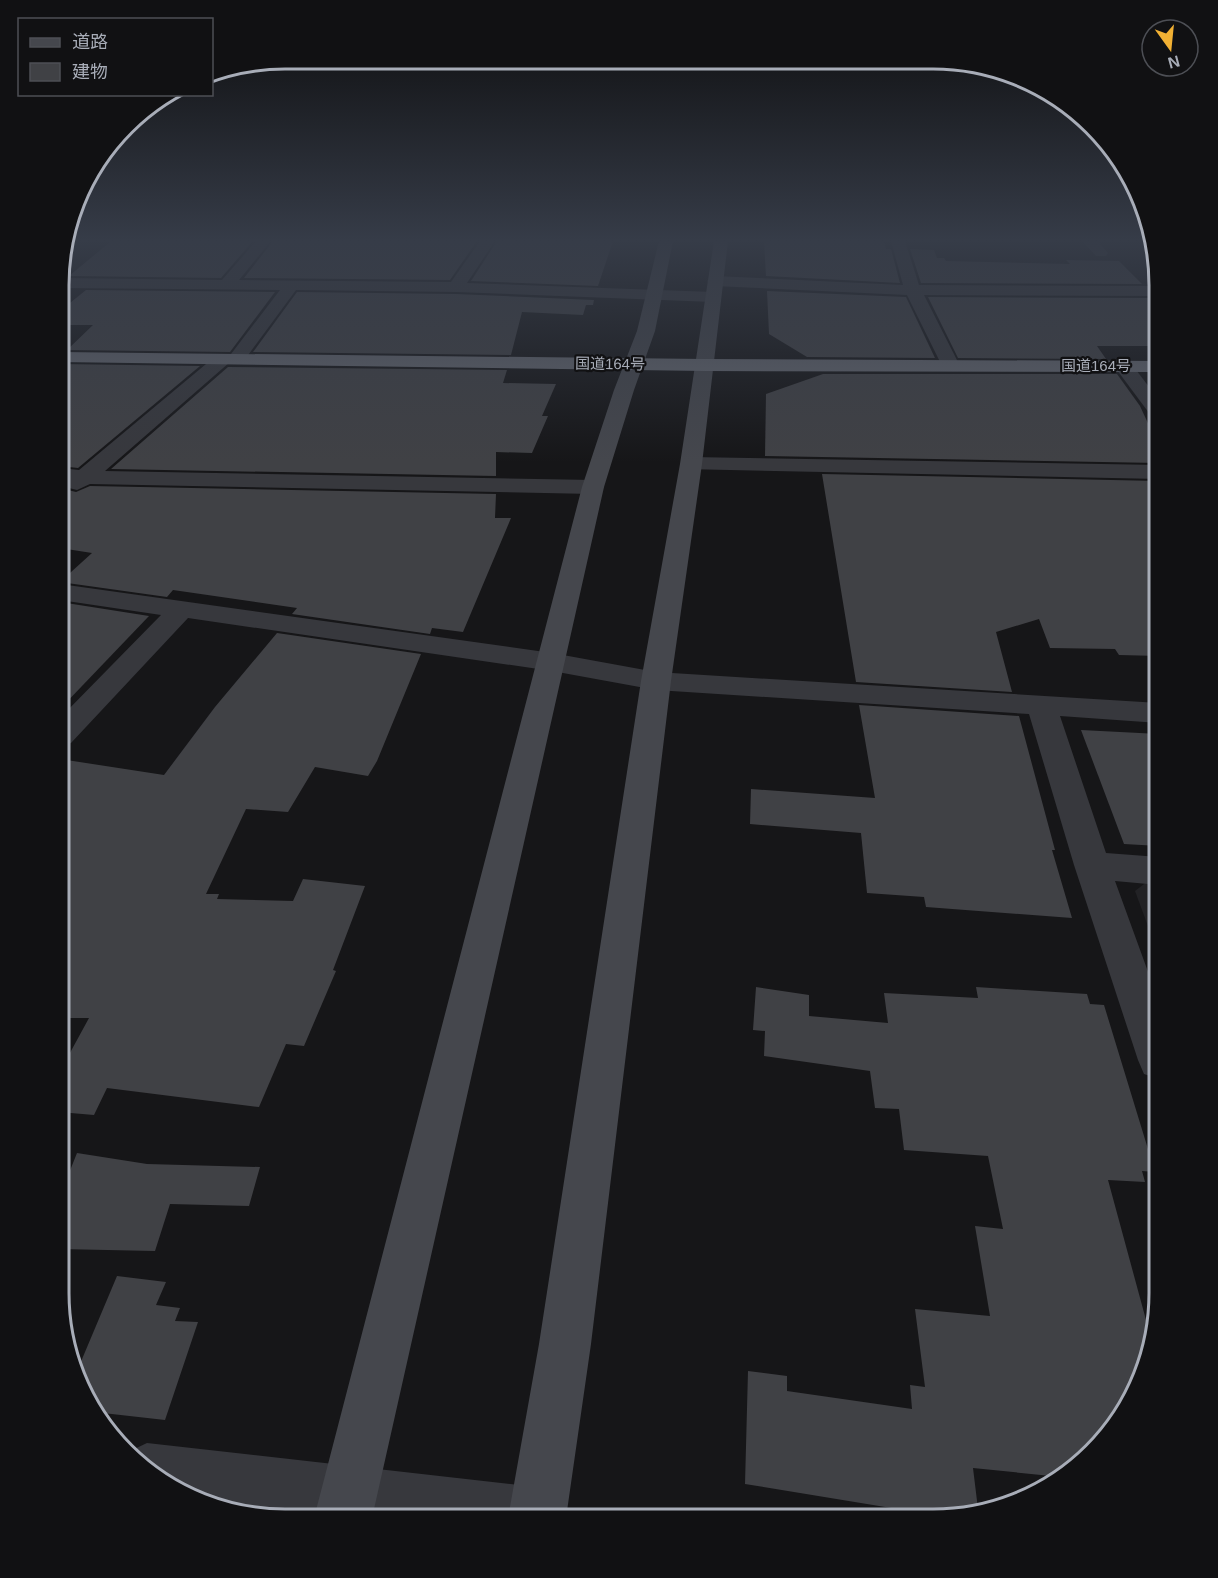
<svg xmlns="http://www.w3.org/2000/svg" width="1218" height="1578" viewBox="0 0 1218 1578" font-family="Helvetica,'Noto Sans JP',sans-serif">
	<rect width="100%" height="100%" fill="#161618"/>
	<path fill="#222225" d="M 1148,881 L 1159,882 L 1159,956 L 1135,891 Z"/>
	<g fill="#404145">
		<path d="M 237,241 L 253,241 L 221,278 L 69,276 L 110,242 Z"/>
		<path d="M 273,241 L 477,241 L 450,280 L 244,278 Z"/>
		<path d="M 497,241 L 613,241 L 598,286 L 471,281 Z"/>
		<path d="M 764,241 L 884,241 L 886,249 L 891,249 L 900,283 L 766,276 Z"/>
		<path d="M 910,249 L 934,250 L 937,258 L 944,258 L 946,261 L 1070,264 L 1066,260 L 1119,261 L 1142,284 L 921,283 Z"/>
		<path d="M 86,290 L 275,292 L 230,352 L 67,350 L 93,325 L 60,325 L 60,311 Z"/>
		<path d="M 767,291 L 906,297 L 935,358 L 807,357 L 769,334 Z"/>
		<path d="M 297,292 L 456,294 L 594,300 L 593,305 L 586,305 L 583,315 L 522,312 L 511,355 L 253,352 Z"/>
		<path d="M 928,297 L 1156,298 L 1159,302 L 1159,346 L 1097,346 L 1106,359 L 958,358 Z"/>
		<path d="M 60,364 L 200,366 L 78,468 L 60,466 Z"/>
		<path d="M 228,367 L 507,370 L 503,383 L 556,384 L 542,416 L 548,416 L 532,453 L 496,452 L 496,476 L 111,469 Z"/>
		<path d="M 823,374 L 1117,374 L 1140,406 L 1159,447 L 1159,463 L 765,456 L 766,394 Z"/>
		<path d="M 822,474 L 1159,481 L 1159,656 L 1119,655 L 1115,649 L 1050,648 L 1039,619 L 996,632 L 1012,692 L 856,682 Z"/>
		<path d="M 60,484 L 65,484 L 68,490 L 76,492 L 90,486 L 496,494 L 495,518 L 511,518 L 463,632 L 432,628 L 430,634 L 292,614 L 297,608 L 173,590 L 167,597 L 60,582 L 92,553 L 60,548 Z"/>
		<path d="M 60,602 L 149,616 L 60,709 Z"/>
		<path d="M 277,633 L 421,654 L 377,761 L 368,776 L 315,767 L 288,812 L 246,809 L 206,894 L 219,894 L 217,899 L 293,901 L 303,879 L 365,886 L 333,970 L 336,971 L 304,1046 L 286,1044 L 259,1107 L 107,1088 L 94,1115 L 59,1112 L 59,1073 L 89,1018 L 59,1018 L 60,759 L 164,775 L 215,707 Z"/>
		<path d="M 859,705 L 1019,716 L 1055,850 L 1052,850 L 1072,918 L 926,907 L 924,897 L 867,893 L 861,833 L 750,824 L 751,789 L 875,798 Z"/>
		<path d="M 1081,730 L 1159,734 L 1159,846 L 1124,844 Z"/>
		<path d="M 756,987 L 809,995 L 809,1016 L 888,1023 L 884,993 L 978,998 L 976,987 L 1087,994 L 1090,1004 L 1104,1005 L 1155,1172 L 1142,1171 L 1145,1182 L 1108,1180 L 1152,1342 L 1147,1366 L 1122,1419 L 1083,1463 L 1061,1477 L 973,1468 L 978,1509 L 946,1517 L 745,1484 L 748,1371 L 787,1376 L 787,1391 L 912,1409 L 910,1385 L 925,1387 L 915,1309 L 990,1316 L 975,1226 L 1003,1229 L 988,1156 L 904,1150 L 899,1109 L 875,1108 L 870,1071 L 764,1056 L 765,1031 L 753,1030 Z"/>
		<path d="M 77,1153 L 147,1164 L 260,1167 L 249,1206 L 170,1204 L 155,1251 L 59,1249 L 59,1198 Z"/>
		<path d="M 117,1276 L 166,1282 L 156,1305 L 180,1308 L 175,1321 L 198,1322 L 165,1420 L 94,1412 L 82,1393 L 77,1371 Z"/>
	</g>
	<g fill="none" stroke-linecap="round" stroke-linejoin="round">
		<g fill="#37383d" fill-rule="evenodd">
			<path d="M 256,241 L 271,241 L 239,280 L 451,282 L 480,241 L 495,241 L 467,283 L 713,292 L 721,297 L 713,302 L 456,292 L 296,290 L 243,362 L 230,362 L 105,471 L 593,480 L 601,482 L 604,487 L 601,492 L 593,494 L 90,484 L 77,490 L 69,488 L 66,482 L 60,482 L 60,468 L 79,470 L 218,354 L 231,354 L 280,290 L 60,288 L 60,278 L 222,280 Z"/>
			<path d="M 891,241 L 905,241 L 919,285 L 1159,286 L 1159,296 L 924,295 L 960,366 L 958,370 L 944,370 L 942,366 L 907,295 L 715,286 L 707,281 L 715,276 L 903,285 Z"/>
			<path d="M 1082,241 L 1098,241 L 1108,253 L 1106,256 L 1096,256 Z"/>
			<path d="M 1123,360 L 1130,362 L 1159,400 L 1159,419 L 1152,417 L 1114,366 L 1116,362 Z"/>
			<path d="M 691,457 L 1159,465 L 1159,479 L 683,469 L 680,464 L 683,459 Z"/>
			<path d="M 60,584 L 552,653 L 656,672 L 1159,703 L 1159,723 L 1060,716 L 1106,853 L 1159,857 L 1159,885 L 1115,881 L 1159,1002 L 1159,1079 L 1144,1074 L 1138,1060 L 1074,865 L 1029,714 L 656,690 L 552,671 L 188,618 L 71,743 L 60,746 L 60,718 L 161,615 L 60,600 Z"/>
			<path d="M 147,1443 L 537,1487 L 557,1496 L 566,1516 L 565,1518 L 306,1518 L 234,1509 L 159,1481 L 126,1453 Z"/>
		</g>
		<g fill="#45474d" fill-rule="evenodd">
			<path d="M 659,241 L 673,241 L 655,331 L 634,390 L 604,487 L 372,1518 L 314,1518 L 582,487 L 614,390 L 637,331 Z"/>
			<path d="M 714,241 L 728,241 L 702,464 L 671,681 L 591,1344 L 566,1518 L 508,1518 L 539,1344 L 641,681 L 680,464 Z"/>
		</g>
		<path fill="#63666e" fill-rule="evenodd" d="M 60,352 L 705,359 L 1159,361 L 1159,372 L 705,371 L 60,362 Z"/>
	</g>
	<linearGradient id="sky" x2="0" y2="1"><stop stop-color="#0c0c0d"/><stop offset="0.52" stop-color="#363c48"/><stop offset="1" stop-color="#363c48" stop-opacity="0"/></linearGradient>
	<rect width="1218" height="462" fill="url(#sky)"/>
	<g text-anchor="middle" stroke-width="4.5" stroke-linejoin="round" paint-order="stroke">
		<g font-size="15" fill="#a8adb8" stroke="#111113">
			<text transform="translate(610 364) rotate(1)" y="5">国道164号</text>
			<text x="1096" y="371">国道164号</text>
		</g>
	</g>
	<path d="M0 0H1218V1578H0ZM285 69H933A216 216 0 0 1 1149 285V1293A216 216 0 0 1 933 1509H285A216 216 0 0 1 69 1293V285A216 216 0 0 1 285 69Z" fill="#111113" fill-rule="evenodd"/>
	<path fill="none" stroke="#a8adb8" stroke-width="3" d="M285 69H933A216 216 0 0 1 1149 285V1293A216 216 0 0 1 933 1509H285A216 216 0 0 1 69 1293V285A216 216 0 0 1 285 69Z"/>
	<rect x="18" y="18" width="195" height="78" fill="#111113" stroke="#4d4f55" stroke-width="1.5"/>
	<rect x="30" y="38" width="30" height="9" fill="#45474d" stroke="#4d4f55" stroke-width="1.5"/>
	<text x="72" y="48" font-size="18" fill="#a8adb8">道路</text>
	<rect x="30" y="63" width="30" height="18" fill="#404145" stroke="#4d4f55" stroke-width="1.5"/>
	<text x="72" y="78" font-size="18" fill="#a8adb8">建物</text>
	<g transform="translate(1170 48) rotate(165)"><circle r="28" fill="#111113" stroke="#4d4f55" stroke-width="1.5"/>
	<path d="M0-4.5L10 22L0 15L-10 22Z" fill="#f2b134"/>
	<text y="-9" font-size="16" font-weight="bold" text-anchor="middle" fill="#a8adb8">N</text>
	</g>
</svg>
